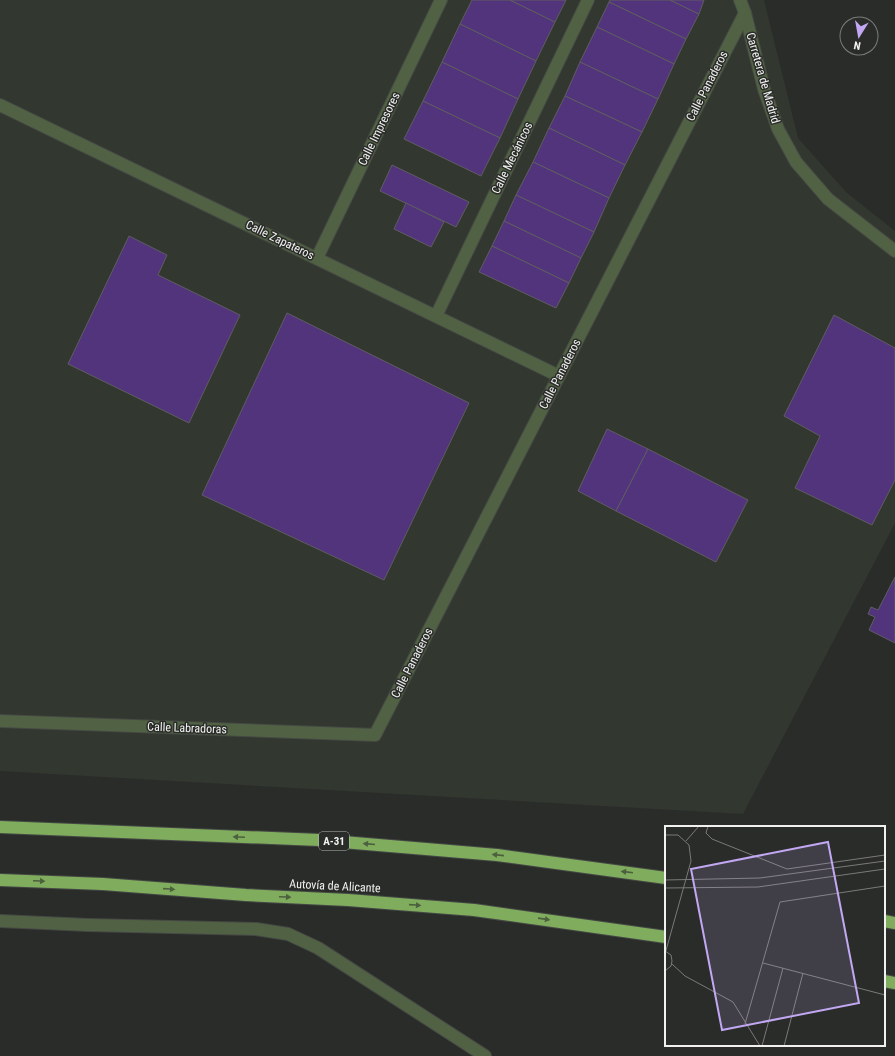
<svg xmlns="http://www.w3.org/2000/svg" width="895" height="1056" viewBox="0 0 895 1056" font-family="'Roboto Condensed',sans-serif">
	<rect width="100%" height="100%" fill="#2a2c29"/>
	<path fill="#32372f" d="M 0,0 L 764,0 L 798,138 L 846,192 L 895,231 L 895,523 L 743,814 L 0,771 Z"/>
	<g fill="#52347d" stroke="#5f5d61">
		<path d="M 472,0 L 510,0 L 555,22 L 536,61 L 460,24 Z"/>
		<path d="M 510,0 L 566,0 L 555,22 Z"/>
		<path d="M 610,0 L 670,0 L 699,14 L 686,39 L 609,2 Z"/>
		<path d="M 670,0 L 704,0 L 699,14 Z"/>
		<path d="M 609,2 L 686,39 L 674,64 L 597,27 Z"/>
		<path d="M 460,24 L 536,61 L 518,99 L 442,62 Z"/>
		<path d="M 597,27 L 674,64 L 658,99 L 580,62 Z"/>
		<path d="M 442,62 L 518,99 L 500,138 L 423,101 Z"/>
		<path d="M 580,62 L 658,99 L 642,132 L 565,96 Z"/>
		<path d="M 565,96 L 642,132 L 625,165 L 549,128 Z"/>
		<path d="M 423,101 L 500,138 L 481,176 L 404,139 Z"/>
		<path d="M 549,128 L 625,165 L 609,198 L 533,162 Z"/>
		<path d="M 533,162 L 609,198 L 594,232 L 516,195 Z"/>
		<path d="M 392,165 L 469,202 L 456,227 L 380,191 Z"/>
		<path d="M 516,195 L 594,232 L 581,258 L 504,221 Z"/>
		<path d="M 406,203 L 444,222 L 431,247 L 394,229 Z"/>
		<path d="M 504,221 L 581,258 L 569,283 L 492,246 Z"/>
		<path d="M 129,236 L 167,255 L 158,275 L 240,315 L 189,423 L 68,364 Z"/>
		<path d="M 492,246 L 569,283 L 556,308 L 479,272 Z"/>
		<path d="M 287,313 L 469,403 L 384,580 L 202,495 Z"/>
		<path d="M 834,315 L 895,348 L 895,480 L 872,525 L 795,488 L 820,436 L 784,416 Z"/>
		<path d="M 607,429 L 648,449 L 616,511 L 578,491 Z"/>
		<path d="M 648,449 L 748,500 L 716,562 L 616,511 Z"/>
		<path d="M 895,577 L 895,643 L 869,630 L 875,617 L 868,614 L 871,607 L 878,610 Z"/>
	</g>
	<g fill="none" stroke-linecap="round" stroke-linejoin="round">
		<defs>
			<g id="minor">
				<path d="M 740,0 L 745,13 L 764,89 L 778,129 L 796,162 L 828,199 L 895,251"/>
				<path d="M 0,105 L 559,376"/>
				<path d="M 317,258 L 441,0"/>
				<path d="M 436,316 L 588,0"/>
				<path d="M 0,721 L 375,735 L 745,13"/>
				<path d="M 0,921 L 88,925 L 256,929 L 288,934 L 318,948 L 485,1056"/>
			</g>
			<g id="highway">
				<path d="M 0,827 L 319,840 L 497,855 L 666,878"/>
				<path d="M 0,880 L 103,884 L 246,895 L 348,900 L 474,910 L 666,937"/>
				<path d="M 884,921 L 895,923"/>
				<path d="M 884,981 L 895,983"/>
			</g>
		</defs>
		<use href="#minor" stroke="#464845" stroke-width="14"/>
		<use href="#highway" stroke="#464845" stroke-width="14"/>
		<use href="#minor" stroke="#506243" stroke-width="12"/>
		<use href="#highway" stroke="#7fad5d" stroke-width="12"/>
	</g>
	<defs><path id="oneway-solid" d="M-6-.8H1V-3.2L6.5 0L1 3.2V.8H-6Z"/></defs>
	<g fill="#4c603e">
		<use href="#oneway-solid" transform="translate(239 837) rotate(-177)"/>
		<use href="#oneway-solid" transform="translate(369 844) rotate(-175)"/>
		<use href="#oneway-solid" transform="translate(498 855) rotate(-174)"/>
		<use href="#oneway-solid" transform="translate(627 872) rotate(-173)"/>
		<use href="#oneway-solid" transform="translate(39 881) rotate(2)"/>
		<use href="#oneway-solid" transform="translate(169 889) rotate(4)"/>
		<use href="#oneway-solid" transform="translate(285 897) rotate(3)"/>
		<use href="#oneway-solid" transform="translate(415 905) rotate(4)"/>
		<use href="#oneway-solid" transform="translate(544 919) rotate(8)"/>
	</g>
	<g text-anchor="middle" stroke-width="3" stroke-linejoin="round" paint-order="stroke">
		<rect fill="#2a2c29" stroke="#b5b7b4" stroke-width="1" x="319" y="832" width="30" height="18" rx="3"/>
		<g font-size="11" font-weight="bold" fill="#f1f2f0">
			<text x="334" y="845">A-31</text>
		</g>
		<g font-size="12" fill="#f1f2f0" stroke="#2a2c29">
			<text transform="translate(763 78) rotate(74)" y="4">Carretera de Madrid</text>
			<text transform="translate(707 86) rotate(-63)" y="4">Calle Panaderos</text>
			<text transform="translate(379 129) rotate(-64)" y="4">Calle Impresores</text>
			<text transform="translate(512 158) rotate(-64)" y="4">Calle Mecánicos</text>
			<text transform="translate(280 240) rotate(26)" y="4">Calle Zapateros</text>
			<text transform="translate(560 374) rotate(-63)" y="4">Calle Panaderos</text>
			<text transform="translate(412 663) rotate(-63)" y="4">Calle Panaderos</text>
			<text transform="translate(187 728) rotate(2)" y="4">Calle Labradoras</text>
			<text transform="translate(335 886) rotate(3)" y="4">Autovía de Alicante</text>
		</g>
	</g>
	<g transform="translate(665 826)">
		<rect width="220" height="220" fill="#2a2c29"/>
		<path fill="none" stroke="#7a7b79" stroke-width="1" d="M 43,0 L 41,7 L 47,13 L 122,43 L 220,29M 0,9 L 13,9M 21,15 L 34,0M 0,54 L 95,52 L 220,35M 0,62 L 93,61 L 220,43M 0,125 L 6,129 L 7,135 L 6,140 L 0,145M 0,128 L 26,35 L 24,19 L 13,9M 98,137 L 220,169M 7,138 L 20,150 L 68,176 L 95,220M 80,198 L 115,76 L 220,60M 97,220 L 118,142M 119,220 L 138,147"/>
		<path fill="#c2a8f3" fill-opacity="0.15" stroke="#c2a8f3" stroke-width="2" d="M 163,16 L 194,177 L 57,204 L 26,43 Z"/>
		<rect width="220" height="220" fill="none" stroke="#f1f2f0" stroke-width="2"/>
	</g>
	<g transform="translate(859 36) rotate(191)"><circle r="19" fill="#2a2c29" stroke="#7a7b79"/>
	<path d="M0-3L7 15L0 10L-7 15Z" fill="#c2a8f3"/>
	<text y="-6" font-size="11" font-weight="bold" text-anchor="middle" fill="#f1f2f0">N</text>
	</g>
</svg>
